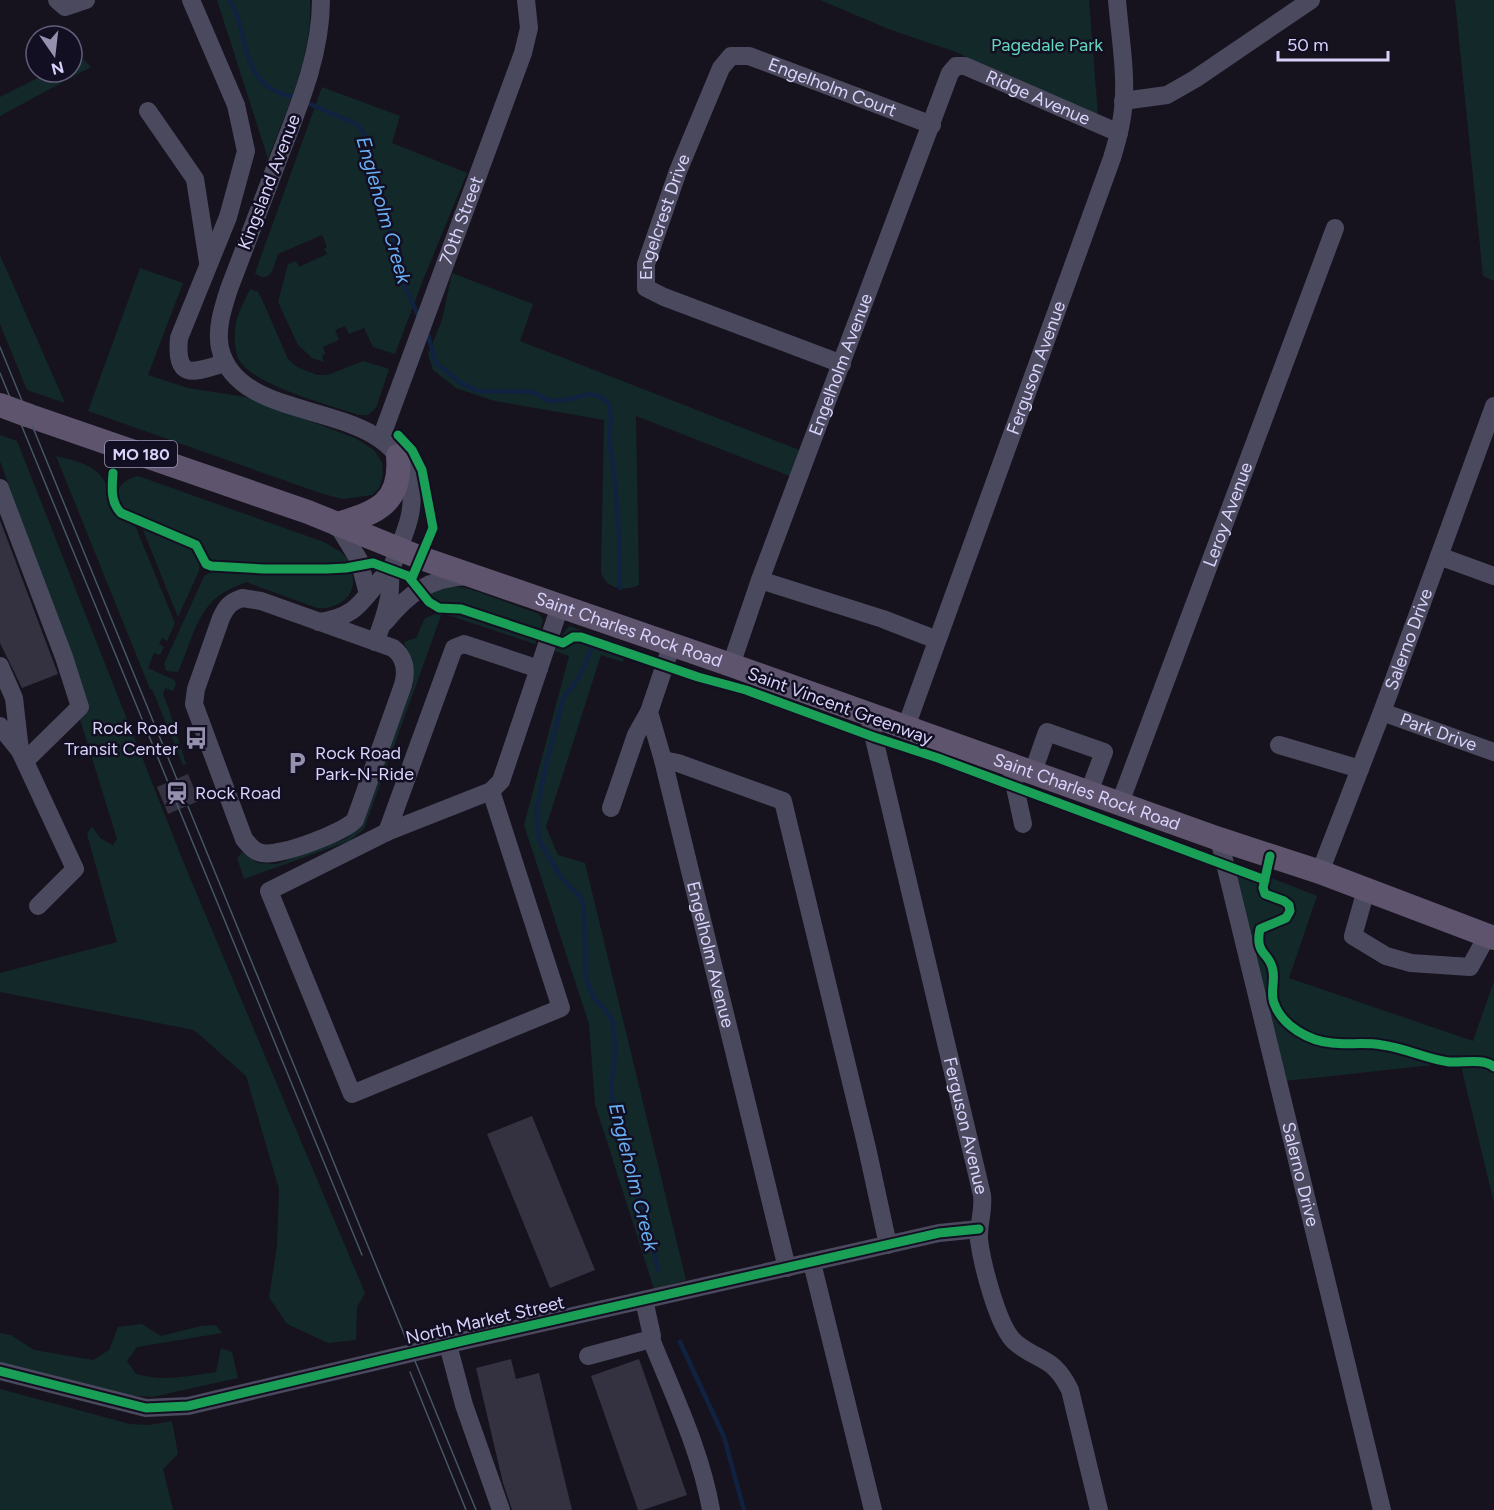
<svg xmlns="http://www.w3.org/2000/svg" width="1494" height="1510" font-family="Figtree,sans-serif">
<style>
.green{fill:#132829}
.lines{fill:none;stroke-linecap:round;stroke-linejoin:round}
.stream{stroke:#112241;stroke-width:4.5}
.building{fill:#343140}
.minor{stroke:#4b495e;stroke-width:18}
.major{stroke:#5e546e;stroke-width:24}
.tram{stroke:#455665;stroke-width:1.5}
.major-bridge{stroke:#5e546e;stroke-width:24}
.cycleway-casing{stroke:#130f22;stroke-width:13}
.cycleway{stroke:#1a9f57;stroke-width:9}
.labels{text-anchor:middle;stroke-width:5;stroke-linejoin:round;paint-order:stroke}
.shield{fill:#130f22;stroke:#9e98bb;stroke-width:1.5}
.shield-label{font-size:16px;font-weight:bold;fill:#d9d3fc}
.park-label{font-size:18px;fill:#65d6be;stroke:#130f22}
.street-label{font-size:18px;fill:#d9d3fc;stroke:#130f22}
.poi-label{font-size:18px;fill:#d9d3fc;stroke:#130f22;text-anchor:start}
.water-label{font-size:20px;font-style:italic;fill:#69aff4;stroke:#130f22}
</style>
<rect width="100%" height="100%" fill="#16131e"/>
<!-- green -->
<path class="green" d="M217,0H310C313,55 287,109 268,159Z
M820,0H1089L1098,115L953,51L891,30Z
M1455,0H1494V281L1483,276Z
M83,59L91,67L0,116V97L50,72H72V63Z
M322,87L400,116L392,143L467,173L423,280L395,354L373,347L364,328L349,334L345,326L335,330L339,340L323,347L325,354L322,356L324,362L312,358L298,345L278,302L288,264L296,261L299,267L327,254L324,249L327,247L322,235L278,254C274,266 270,286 255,273Z
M0,255L65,403L27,390L0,324Z
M140,268L183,283L148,375L188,388L246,397L355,438L374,450L382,462L383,475L379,488L372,495L343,499L323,494L88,411Z
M452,273L533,304L520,341L802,451L792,477L636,416L639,585C625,592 604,589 601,571L604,420L495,401L456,388L433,370L428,354L442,320Z
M250,289L258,292L261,297L288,359L297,367L317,375H328L363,361L389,369L376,408L368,415H359C331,406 253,385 239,360C234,350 234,333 236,323C238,312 245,300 250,289Z
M0,435L17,441L185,866L365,1293L357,1307L356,1340L328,1343L287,1324L269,1297L277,1246L279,1189L246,1076L194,1030L0,992V973L117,942L87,834L92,826L100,838L113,845L117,839L74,700L78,676L0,461Z
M56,456C70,460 90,463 100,475C118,495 99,507 134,523L175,623L167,641L162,638L159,644L164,647L160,655L154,653L148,668L174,680L176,684L173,691L165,688L163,695L168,706L186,764L183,765L152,689H150Z
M138,476L324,542L341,552L350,561L336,566H270L212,563L197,542L119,507C114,491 121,480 138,476Z
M141,525C161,533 206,542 199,571L178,617Z
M213,571L352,574C358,596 337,610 317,608L246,582C234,587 219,593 210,604C194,622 188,651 178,672L166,671L164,664L201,583L204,576Z
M454,586L470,589L539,614L543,620L540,631L461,605H441L433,600L429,592Z
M443,611L460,612L537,638L535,644L442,613L364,829L349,841L244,879L237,858L242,852L258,863L277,864L345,839L361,826L413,685L414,670L404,642L416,638L425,618Z
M569,626L626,645L628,649L579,633L571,634L564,639L560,638Z
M578,639L625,656L623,662L601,655L546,827L558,855L585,863L686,1280L654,1289L595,1104L589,1024L524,825L569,656L555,651L557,645L566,647L574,640Z
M1243,867L1317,896L1289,978L1473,1041L1494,981V1203L1460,1062L1285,1081L1236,878L1238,871Z
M142,1324L161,1336L201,1326L216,1325L222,1333L137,1347L127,1361L136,1374C163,1382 188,1376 216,1372L221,1348L232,1352L238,1378L152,1397L124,1395L0,1363V1333L11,1335L34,1350L93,1360L109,1350L118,1327Z
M0,1389L130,1424L149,1425L172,1421L178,1454L163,1469L173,1510H0Z"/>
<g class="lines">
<!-- stream -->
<path class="stream" d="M230,0C246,26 241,65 267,86C274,92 288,95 297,99
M305,102L356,124L364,133L378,199L394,241L398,272L419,317
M427,332L436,363L461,383L478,391L534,392L549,401L566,400L589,394L601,397L609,404L611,418L609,441L614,472L619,533L620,588
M591,650L579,677L563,699L546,765L537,810L539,840L560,876L582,899L584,911L586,980L594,998L604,1008L613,1022L615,1047L614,1068L611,1085L613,1103L640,1201L646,1215L658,1270
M680,1342L724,1437L744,1510"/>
</g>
<!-- building -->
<path class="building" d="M0,520L58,674L22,688L0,643Z
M188,774L199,801L168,814L157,787Z
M532,1116L595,1270L550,1288L487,1134Z
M511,1359L516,1379L539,1373L572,1510H512L503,1483L476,1368Z
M639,1359L687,1495L643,1510H638L591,1376Z"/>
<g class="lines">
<!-- minor -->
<g class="minor">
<path d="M57,0L65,7L86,0"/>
<path d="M191,0L236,105L246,151L228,217L179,338C175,382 195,372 225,363"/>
<path d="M321,0C321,54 299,106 280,155C263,200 246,245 229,289C223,308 216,328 220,348C239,430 391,394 410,483C417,514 401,539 392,567C389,577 391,588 389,598C386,613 381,628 375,642"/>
<path d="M1123,101L1167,95L1195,79L1311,0"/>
<path d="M148,111L195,179L208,262"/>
<path id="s1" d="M842,364L664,297L646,288V264L678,171L721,68L731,56H749L932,125"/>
<path id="s2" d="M381,438L523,53L529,28L526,0"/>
<path d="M0,488L64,657L80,707L25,761"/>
<path d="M337,524L359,560L368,594"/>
<path d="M1439,556L1494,576"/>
<path d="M760,580L883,619L937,640"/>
<path d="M242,598L261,601L393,648C405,657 407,671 403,685L355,820C343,833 279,857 262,853C254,852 249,845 244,839L194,704L196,689L221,618C226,607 230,602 242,598Z"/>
<path d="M319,622C363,616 362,595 391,569"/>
<path d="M385,622C409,593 429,578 468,576"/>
<path id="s3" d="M672,644L649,712L663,760L787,1268"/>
<path id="s4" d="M731,665L760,580L950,73L956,66H965L1119,133"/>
<path d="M0,666L14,698L20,751L0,726"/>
<path id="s5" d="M1382,712L1494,752"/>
<path id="s6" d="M868,713L982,1195C984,1210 978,1225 979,1240C982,1263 998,1329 1016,1343C1041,1363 1053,1356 1070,1390L1099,1510"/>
<path id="s7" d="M906,727L1112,158C1116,145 1120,131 1122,117C1128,80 1120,38 1117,0"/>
<path d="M1279,745L1360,769"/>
<path d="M20,751L75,869L38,906"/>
<path d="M663,760L678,763L783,801L867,1148L888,1245"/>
<path d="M1010,764L1023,824"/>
<path d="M1033,772L1047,732L1104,752L1089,792"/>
<path d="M491,791L561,1008L352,1094L269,891L387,832L491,791L501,781L560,606"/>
<path id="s8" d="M1120,803L1335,228"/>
<path d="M611,808L636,735L649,712"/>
<path d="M387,832L454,648L464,644L539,669"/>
<path id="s9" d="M1219,839L1382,1510"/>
<path id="s10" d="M1320,872L1382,712L1494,406"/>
<path d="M1366,890L1353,936L1386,956L1411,963L1470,967L1487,936"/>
<path d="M812,1263L873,1510"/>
<path d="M651,1339C673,1394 701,1451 711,1510"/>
<path d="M448,1345L464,1405L501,1510"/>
<path d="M588,1356L651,1339L652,1336L644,1300"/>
<path d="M0,1371L146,1408L188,1406L471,1339L939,1233L979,1229"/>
</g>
<!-- major -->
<g class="major">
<path id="s11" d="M27,415L308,512L421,558L731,665L1219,839L1320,872L1494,938"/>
<path d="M337,524C378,513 402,502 398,456"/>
</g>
<!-- tram -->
<path class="tram" d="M0,347L476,1510
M0,373L362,1255
M410,1372L466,1510"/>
<!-- major-bridge -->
<path class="major-bridge" d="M0,405L27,415"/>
<!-- cycleway casing -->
<g class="cycleway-casing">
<path id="cycleway" d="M398,435L412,450L422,470L433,528L412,578
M113,473C112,487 110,502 121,513L196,545L206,564L211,566L264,569H327L346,568L373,563L408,576L429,602L439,608L461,609L563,643L573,637H581L698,677L746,690L874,737L938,758L1265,880
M1270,856L1263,888L1265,894L1284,901L1289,905L1290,911L1286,918L1260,929C1254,955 1271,953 1273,971C1275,982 1270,993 1274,1003C1282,1026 1309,1041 1332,1043C1349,1045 1365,1042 1382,1045C1405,1048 1427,1059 1449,1062C1463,1063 1484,1058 1494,1067
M0,1371L146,1408L188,1406L471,1339L939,1233L979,1229"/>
</g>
<!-- cycleway -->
<use href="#cycleway" class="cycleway"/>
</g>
<!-- icons -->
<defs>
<g id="bus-bare" transform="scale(1.8)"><path d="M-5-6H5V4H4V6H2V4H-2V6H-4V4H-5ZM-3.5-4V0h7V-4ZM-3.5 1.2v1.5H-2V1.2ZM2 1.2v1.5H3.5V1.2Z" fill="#9590ae" stroke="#130f22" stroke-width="2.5" paint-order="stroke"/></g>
<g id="parking-bare" transform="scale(1.8)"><path d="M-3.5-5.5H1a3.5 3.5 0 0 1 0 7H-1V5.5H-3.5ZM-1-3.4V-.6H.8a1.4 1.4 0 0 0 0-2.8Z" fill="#9590ae" stroke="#130f22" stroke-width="2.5" paint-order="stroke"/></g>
<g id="station-bare" transform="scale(1.8)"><path d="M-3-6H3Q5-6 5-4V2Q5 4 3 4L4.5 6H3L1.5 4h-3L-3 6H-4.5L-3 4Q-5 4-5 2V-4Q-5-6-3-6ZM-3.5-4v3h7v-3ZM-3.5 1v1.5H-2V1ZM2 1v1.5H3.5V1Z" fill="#9590ae" stroke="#130f22" stroke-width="2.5" paint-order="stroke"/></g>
</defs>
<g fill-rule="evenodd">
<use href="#bus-bare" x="196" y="738"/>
<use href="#parking-bare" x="297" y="763"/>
<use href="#station-bare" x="177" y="793"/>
</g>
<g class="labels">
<!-- shield labels -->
<rect class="shield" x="105" y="441" width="72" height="26" rx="4.5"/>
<g class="shield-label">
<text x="141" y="460">MO 180</text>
</g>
<!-- park labels -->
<g class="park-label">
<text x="1047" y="51">Pagedale Park</text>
</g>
<!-- street labels -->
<g class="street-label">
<text dy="6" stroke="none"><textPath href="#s1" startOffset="567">Engelholm Court</textPath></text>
<text dy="6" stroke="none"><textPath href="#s4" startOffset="729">Ridge Avenue</textPath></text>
<text transform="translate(269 182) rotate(-69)" y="6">Kingsland Avenue</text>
<text dy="6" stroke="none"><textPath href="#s1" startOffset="284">Engelcrest Drive</textPath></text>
<text dy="6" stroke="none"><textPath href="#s2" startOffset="232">70th Street</textPath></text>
<text dy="6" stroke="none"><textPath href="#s4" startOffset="320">Engelholm Avenue</textPath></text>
<text dy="6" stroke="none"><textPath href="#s7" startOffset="382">Ferguson Avenue</textPath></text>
<text dy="6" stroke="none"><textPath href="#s8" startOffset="308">Leroy Avenue</textPath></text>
<text dy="6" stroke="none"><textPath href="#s11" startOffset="639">Saint Charles Rock Road</textPath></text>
<text dy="6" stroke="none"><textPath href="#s10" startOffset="249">Salerno Drive</textPath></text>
<text transform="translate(840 706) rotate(20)" y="6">Saint Vincent Greenway</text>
<text dy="6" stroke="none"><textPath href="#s5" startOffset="60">Park Drive</textPath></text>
<text dy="6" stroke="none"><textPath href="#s11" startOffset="1125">Saint Charles Rock Road</textPath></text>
<text dy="6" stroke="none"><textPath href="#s3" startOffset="322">Engelholm Avenue</textPath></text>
<text dy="6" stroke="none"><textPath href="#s6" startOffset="424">Ferguson Avenue</textPath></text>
<text dy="6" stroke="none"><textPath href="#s9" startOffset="345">Salerno Drive</textPath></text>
<text transform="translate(485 1320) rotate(-13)" y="6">North Market Street</text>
</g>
<!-- poi labels -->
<g class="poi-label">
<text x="178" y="734" text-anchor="end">Rock Road<tspan x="178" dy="21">Transit Center</tspan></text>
<text x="315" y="759">Rock Road<tspan x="315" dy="21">Park-N-Ride</tspan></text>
<text x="195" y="799">Rock Road</text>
</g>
<!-- water labels -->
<g class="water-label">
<text transform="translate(384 210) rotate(74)" y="7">Engleholm Creek</text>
<text transform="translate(634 1177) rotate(76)" y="7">Engleholm Creek</text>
</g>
</g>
<!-- north arrow -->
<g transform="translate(54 54) rotate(166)"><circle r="28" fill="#130f22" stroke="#625d79" stroke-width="1.5"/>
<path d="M0-4.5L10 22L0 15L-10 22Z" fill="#9590ae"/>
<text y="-9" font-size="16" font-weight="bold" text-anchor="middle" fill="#d9d3fc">N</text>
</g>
<!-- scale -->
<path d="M1278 51v9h110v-9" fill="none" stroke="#d9d3fc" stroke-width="3"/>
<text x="1287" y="51" font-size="18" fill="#d9d3fc" stroke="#130f22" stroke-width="4.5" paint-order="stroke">50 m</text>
</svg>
